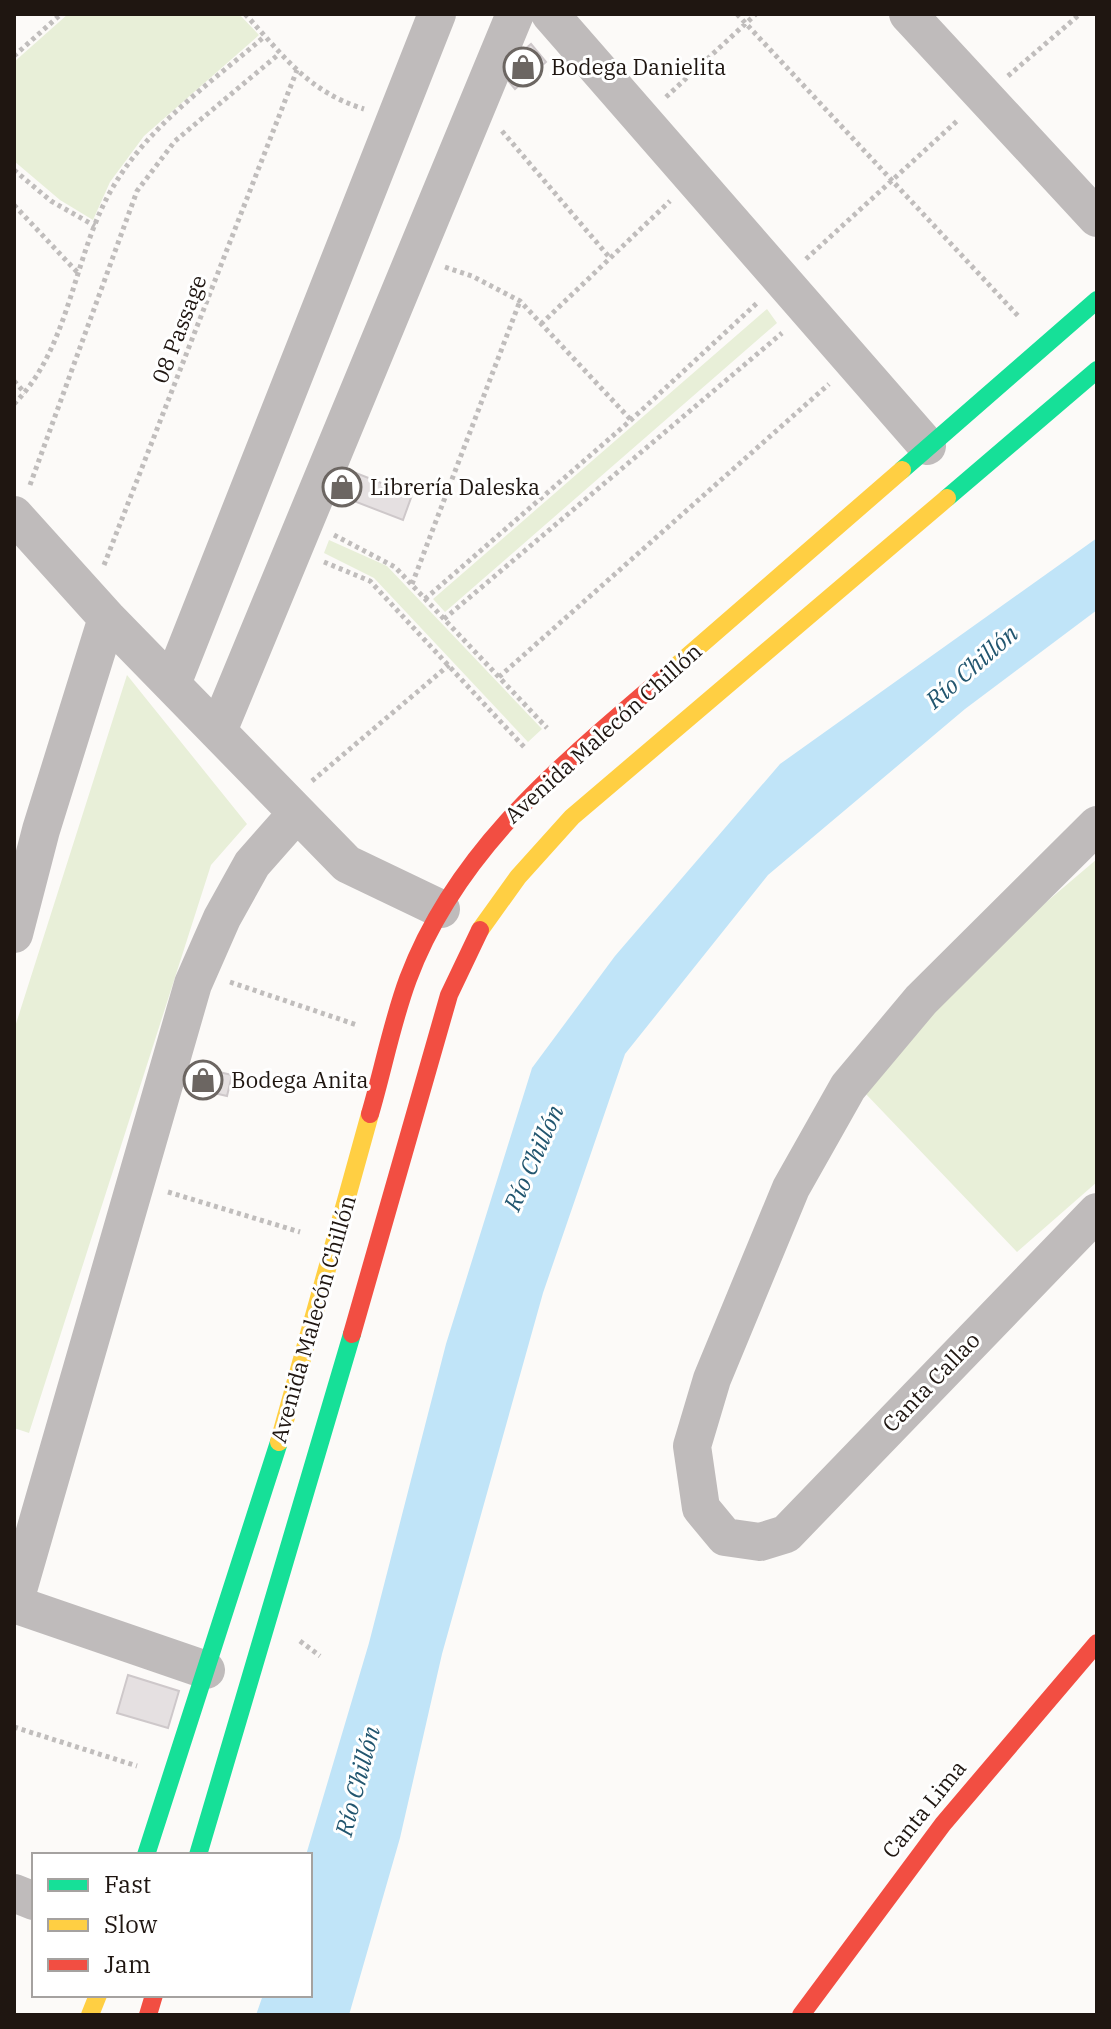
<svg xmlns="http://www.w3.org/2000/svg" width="1111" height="2029" font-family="'IBM Plex Serif',serif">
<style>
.green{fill:#e8efd8}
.water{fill:#c0e4f8}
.building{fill:#e5e0e1;stroke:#cec8ca;stroke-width:2}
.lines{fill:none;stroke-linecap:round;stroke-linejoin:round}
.path{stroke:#c0bdbc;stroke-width:5;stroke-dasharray:4 4;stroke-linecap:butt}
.street{stroke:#bfbbbb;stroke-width:38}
.fast{stroke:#16e098;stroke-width:18}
.slow{stroke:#ffcf43;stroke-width:18}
.jam{stroke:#f24e42;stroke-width:18}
.labels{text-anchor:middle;stroke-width:6;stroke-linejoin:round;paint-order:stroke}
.poi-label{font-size:22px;fill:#1f1611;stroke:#fff;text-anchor:start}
.street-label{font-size:22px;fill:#1f1611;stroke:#fff}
.water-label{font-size:24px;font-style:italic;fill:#22566f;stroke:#fff}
</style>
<rect width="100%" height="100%" fill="#fcfaf8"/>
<!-- green -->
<path class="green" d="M68,14H239L259,35L144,136L110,182L93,220L60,200L14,161V62Z
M767,309L777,323L445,612L433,599Z
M329,540L387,566L542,729L528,742L374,578L324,553Z
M127,675L247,824L211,865L29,1433L14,1428V1030Z
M1097,859V1182L1017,1252L864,1092L918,1027L997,944Z"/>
<!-- water -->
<path class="water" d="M1097,538V610L965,709L768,875L625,1054L543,1293L442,1654L400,1838L349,2015H256L263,1995H310V1855H306L369,1643L446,1344L532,1068L615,956L780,764Z"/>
<!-- building -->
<path class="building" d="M531,44L546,62L515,89L500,71Z
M338,466L412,495L403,520L328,491Z
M180,1063L232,1075L227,1096L175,1084Z
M128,1675L179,1691L168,1728L117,1713Z"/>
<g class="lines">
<!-- path -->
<path class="path" d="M245,14C284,56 307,91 364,109
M737,14L1020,318
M14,56L61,14
M1008,76L1080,14
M666,97L756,14
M502,131L610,258
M14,170L51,201L95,226
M14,205L78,273
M806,259L958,120
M445,267L472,276L520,301L631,420
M541,324L670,201
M14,381L25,393
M14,404C71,347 73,254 113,187C149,125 212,82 265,36
M30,485L137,191L175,141L279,54
M334,535L395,567L547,728
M324,562L370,581L525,748
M104,565L297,70
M412,584L520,301
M425,599L631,420L757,303
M444,619L782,333
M499,677L829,384
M312,781L449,665
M230,982L357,1025
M168,1192L300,1232
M300,1641L320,1656
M14,1727L137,1766"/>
<!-- street -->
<path class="street" d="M550,14L927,446
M908,14L1097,218
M14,515L107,618L347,864L441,909
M172,684L437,14
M218,731L515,14
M1097,825L921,1000L848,1087L791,1188L712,1379L692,1446L701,1508L725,1537L760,1542L786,1534L1097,1212
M14,934L41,830L107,618
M206,1670L14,1604L193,984L222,918L252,864L297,813
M14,1893L34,1901"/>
<!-- fast -->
<path class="fast" d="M902,470L1097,300
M947,498L1097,370
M146,1855L279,1442
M198,1855L352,1334"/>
<!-- slow -->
<path class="slow" d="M666,675L902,470
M480,930L518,877L572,817L947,498
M279,1442L370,1114
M90,2015L98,1995"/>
<!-- jam -->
<path class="jam" d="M370,1114C383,1070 392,1022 408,979C457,848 564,763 666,675
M352,1334L449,995L480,930
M148,2015L154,1995
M801,2015L943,1824L1097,1643"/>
</g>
<!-- icons -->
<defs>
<g id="shop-ring" transform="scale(2)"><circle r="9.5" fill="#fff" stroke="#6c6662" stroke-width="1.5"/><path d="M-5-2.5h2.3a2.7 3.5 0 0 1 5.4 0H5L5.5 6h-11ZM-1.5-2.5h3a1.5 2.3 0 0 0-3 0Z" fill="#6c6662"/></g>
</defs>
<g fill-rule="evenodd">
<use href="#shop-ring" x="523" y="67"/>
<use href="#shop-ring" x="342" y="487"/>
<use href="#shop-ring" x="203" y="1080"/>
</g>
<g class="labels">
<!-- poi labels -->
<g class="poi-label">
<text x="551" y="75">Bodega Danielita</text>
<text x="370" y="495">Librería Daleska</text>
<text x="231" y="1088">Bodega Anita</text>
</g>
<!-- street labels -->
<g class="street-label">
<text transform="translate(179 329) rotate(-69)" y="8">08 Passage</text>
<text transform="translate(603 733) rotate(-42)" y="8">Avenida Malecón Chillón</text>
<text transform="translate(313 1319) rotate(-74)" y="8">Avenida Malecón Chillón</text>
<text transform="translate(931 1382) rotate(-46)" y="8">Canta Callao</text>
<text transform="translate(924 1809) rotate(-51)" y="8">Canta Lima</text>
</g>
<!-- water labels -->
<g class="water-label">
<text transform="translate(972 667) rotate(-41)" y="8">Río Chillón</text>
<text transform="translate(534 1158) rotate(-66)" y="8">Río Chillón</text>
<text transform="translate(358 1781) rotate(-75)" y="8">Río Chillón</text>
</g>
</g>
<!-- border -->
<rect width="1111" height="2029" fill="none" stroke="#1f1611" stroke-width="32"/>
<!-- legend -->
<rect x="32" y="1853" width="280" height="144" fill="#ffffff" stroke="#a5a2a0" stroke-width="2"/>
<rect x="48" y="1879" width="40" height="12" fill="#16e098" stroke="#a5a2a0" stroke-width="2"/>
<text x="104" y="1893" font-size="24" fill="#1f1611">Fast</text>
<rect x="48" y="1919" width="40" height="12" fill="#ffcf43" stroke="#a5a2a0" stroke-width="2"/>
<text x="104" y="1933" font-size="24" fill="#1f1611">Slow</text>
<rect x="48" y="1959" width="40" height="12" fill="#f24e42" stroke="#a5a2a0" stroke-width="2"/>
<text x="104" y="1973" font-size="24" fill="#1f1611">Jam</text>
</svg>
